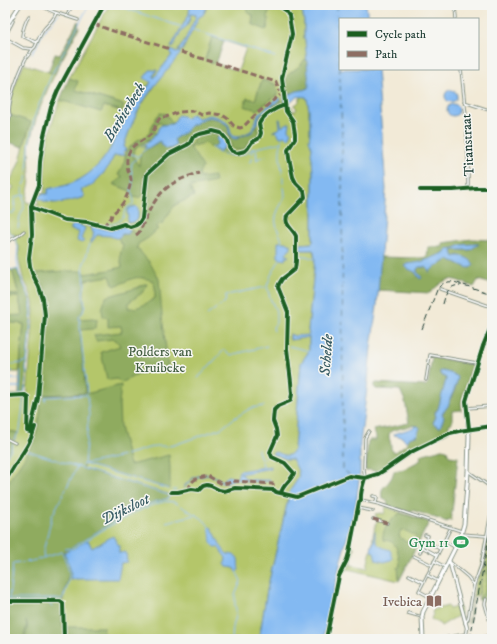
<svg xmlns="http://www.w3.org/2000/svg" width="497" height="644" font-family="'IM FELL DW Pica',serif">
<style>
.green{fill:#b4c66a;stroke:#6a824f;fill-rule:evenodd}
.forest{fill:#8fab5e;stroke:#577449;fill-rule:evenodd}
.water{fill:#83b9f2;stroke:#517b93}
.lines{fill:none;stroke-linecap:round;stroke-linejoin:round}
.stream{stroke:#83b9f2;stroke-width:1}
.ferry{stroke:#385c64;stroke-width:1;stroke-dasharray:5 4;stroke-linecap:butt}
.pedestrian-casing{stroke:#889486;stroke-width:3.5}
.minor-casing{stroke:#889486;stroke-width:3.5}
.tertiary-casing{stroke:#889486;stroke-width:4.5}
.secondary-casing{stroke:#889486;stroke-width:5}
.pedestrian{stroke:#fff;stroke-width:1.5}
.minor{stroke:#fff;stroke-width:1.5}
.tertiary{stroke:#fff;stroke-width:2.5}
.secondary{stroke:#fff;stroke-width:3}
.rail{stroke:#1f3d34;stroke-width:1;stroke-dasharray:6 3;stroke-linecap:butt}
.quiet{stroke:#8d6e63;stroke-width:3;stroke-dasharray:6 3;stroke-linecap:butt}
.cycleway-casing{stroke:#f6f6f2;stroke-width:6}
.cycleway{stroke:#1b5e20;stroke-width:4}
.labels{text-anchor:middle;stroke-width:3;stroke-linejoin:round;paint-order:stroke}
.street-label{font-size:14px;fill:#1f3d34;stroke:#f6f6f2}
.park-label{font-size:14px;fill:#445f42;stroke:#f6f6f2}
.leisure-label{font-size:14px;fill:#27864d;stroke:#f6f6f2;text-anchor:end}
.education-label{font-size:14px;fill:#785e54;stroke:#f6f6f2;text-anchor:end}
.water-label{font-size:15px;font-style:italic;fill:#385c64;stroke:#f6f6f2}
</style>
<rect width="100%" height="100%" fill="#f6f6f2"/>
<filter id="ink" filterUnits="userSpaceOnUse"><feTurbulence type="fractalNoise" baseFrequency=".025" numOctaves="2"/><feDisplacementMap in="SourceGraphic" scale="8" xChannelSelector="R" yChannelSelector="G"/><feConvolveMatrix kernelMatrix="1 2 1 2 8 2 1 2 1" color-interpolation-filters="sRGB"/></filter>
<filter id="wash" filterUnits="userSpaceOnUse"><feTurbulence type="fractalNoise" baseFrequency=".012" numOctaves="4" result="noise"/><feDisplacementMap in="SourceGraphic" scale="16" xChannelSelector="R" yChannelSelector="G"/><feGaussianBlur stdDeviation="0.9" result="paint"/><feColorMatrix in="noise" values="0 0 0 0 0 0 0 0 0 0 0 0 0 0 0 0 0 1.4 0 .05"/><feComposite in="paint" operator="in"/></filter>
<g filter="url(#wash)">
<rect width="100%" height="100%" fill="#f2ead7"/>
<!-- green -->
<path class="green" d="M109,5H137L142,7L144,5H190L189,14L171,47L172,48L173,47L182,30L189,21L191,14L196,15V17L190,29L188,34L184,42L178,50L182,51L199,17L205,12L208,5H247V11L249,13L253,15L252,24L263,28L267,29L268,20L267,16L269,13L268,6L267,5H301L304,21V38L305,40L308,62L307,60L296,69L291,72L285,84L286,91L284,96L286,106L292,107L293,112L297,109L294,105C298,104 300,100 301,96L306,97L307,98L309,110V115L310,120V140L312,148L313,173V242L312,243L300,244V250H313L315,259L308,330L309,336H294L290,334V340L309,337V351L301,363L294,449C291,457 285,457 279,453L273,455H277L286,459H292C303,477 300,475 290,491L267,590L260,634L264,639H246L245,638L244,639H5V440H14L18,433L15,432L5,431V395H27L34,312L33,301L29,290L23,278L19,261V246H18L14,238L15,234H12C8,232 7,226 7,222L5,221V202L14,187L5,182V180H8L9,179L11,180L16,170L20,160L31,122L10,115C6,105 19,74 24,64L55,74L48,88L37,115L29,145L30,181L26,202L39,205L37,199L38,198C53,207 66,201 82,198L84,195L80,188C91,189 100,177 106,170L107,169L114,156L123,152L126,150L124,146C130,127 138,108 150,93C159,79 170,66 180,53L172,55L154,78L153,77L157,70L144,78L151,82L130,109L129,110L116,138L114,139C108,159 89,177 70,184C63,187 55,187 48,189V192L46,195L44,193L38,196V194L44,192L45,190C43,157 48,131 60,100L101,112L104,106L122,111L124,105L75,90L77,81L69,78ZM212,37L246,48L238,71L205,60ZM262,80L275,84L278,94L257,110L247,98L255,100ZM124,165L126,189L113,184L120,179L123,176L119,175Z
M5,269L12,270L19,295L5,294Z
M5,297H19L22,316H5Z
M5,322L24,324L19,372H5Z
M386,507L429,522L399,581L348,569L341,574L345,566H349L345,565V564L348,557L351,546L354,547L352,561H350L349,563L352,564L350,566H353V565L367,568L369,558L372,548L373,535L376,523L378,520L375,514L381,513L384,514Z
M492,511V516L478,594H477V596H473L470,611H471V613H470L469,621H470L468,624L475,585L481,566Z
M492,527V541L487,571L486,588L483,594L478,600Z
M448,606L449,609L459,606L461,614L441,626L440,624L436,622L431,619L433,614L432,613L433,610Z"/>
<!-- forest -->
<path class="forest" d="M247,5H263L266,6L270,10C268,14 266,16 269,19L267,29L266,30L252,24L253,15C247,13 246,11 247,5Z
M78,21L79,28L60,63L55,74L48,72L55,54L60,55Z
M212,37L224,41L216,64L205,60Z
M305,59L307,60L308,62L309,83L308,88L304,90L297,91L284,97L286,91V80L288,75L291,72L300,66Z
M69,78L78,81L75,90L124,105L122,111L104,106L101,112L60,100Z
M262,80L275,84L278,94L257,110L244,106L247,98L255,100Z
M281,99V104C275,105 258,117 257,124C256,128 261,132 258,136C256,139 253,139 250,141C248,143 248,144 247,146C243,151 237,151 232,149L228,136L222,131L213,129L195,133L191,136L189,142L186,144L169,151L145,173L144,177L143,195L138,198L133,197L130,191L113,184L120,179L122,176L118,175L124,164L125,157L128,149L136,141L146,136L149,133L156,118L160,113L166,114L173,123C168,126 161,126 159,121L154,131L156,134L154,135L150,142V139C147,141 144,142 141,144C130,150 133,158 139,166L140,156L142,152L160,141L176,145L174,139L185,132L191,125L196,124L198,121L209,117L218,119L226,124L229,128L230,136L236,139L252,132L255,128L259,115Z
M10,115L31,122L23,147L5,141V134Z
M210,133C238,132 217,157 242,153L243,154L233,156L219,153L217,152L216,150H214L212,147H210L205,143L190,147L203,167L199,173L200,178L214,176L215,182L190,187L194,196L175,205L161,225L160,223L156,228L158,229L148,238L138,244L137,248L150,263L159,279L162,315L168,366L167,368L164,369L138,374L121,383L117,379L109,380L107,379L101,352L120,346L117,341L114,339L96,341L94,335L122,332L121,326L108,327V318L103,316L102,309L106,297L137,288L144,284H147L142,293L129,302L128,308C138,309 146,304 155,298V287L153,281C133,273 131,281 114,286L110,276L85,280C85,284 84,288 84,293C83,304 87,308 79,317V319L93,318L97,319L96,327L92,329L80,330L86,393L41,395L48,312L47,298L42,284L36,273L67,271H84V274L110,270L122,267L120,256L123,244L120,243L119,239L118,238C121,233 128,235 131,229L135,234C144,229 145,202 146,191C147,186 146,180 148,175L171,154L188,146L192,144L194,138L196,136Z
M472,239L492,240V284L478,280L474,287C451,278 449,274 430,293L378,290L380,257L420,258L427,257L428,247H443V243ZM459,247L473,248L470,250H453L452,252L454,257L459,255L460,265L454,261L447,260L445,262L438,264L429,270L426,267H419L417,269V272L420,279L415,272L410,269L407,264C420,264 431,258 442,254L445,253L447,249L455,248Z
M12,270H18C20,281 28,289 30,300C32,304 32,309 32,313L27,364L26,368L27,373L24,395H19L21,349L24,324L5,322V316L22,315L19,297H5V294L19,295Z
M432,357L472,364L461,403L462,410L452,411V423L449,424V431L409,451L377,473L375,470L372,471L371,470H365L367,456L368,441L369,440H376V436L373,430L390,427L409,423L405,401L400,390L376,389L374,387V385L376,383L425,386L428,383ZM443,371L455,375L456,384L455,390L442,415L444,417L440,427L433,423L436,416L435,414V411L438,409L446,380V378L440,374L439,372ZM413,425L418,426L416,436L409,438L407,444C402,446 399,451 394,452L391,449C391,447 391,444 390,441C389,437 388,435 391,431Z
M121,385L119,404L120,427L130,465L169,455L170,467V489L84,464L83,469L168,494L170,496L167,499L154,502L126,514L71,548L64,550L63,551C63,559 69,566 69,573L62,604V627H104L103,639H25C26,631 29,629 26,621L27,625L23,639H5L7,622L9,618L6,614L5,615V491L10,479L30,449L36,434L40,414L41,396L86,394Z
M5,431L15,432L18,433C13,441 10,450 5,458Z
M442,449L447,450L449,456L458,457L451,521L448,520L447,522L412,510L411,513L387,505L388,502L382,498C380,486 385,488 390,480C392,478 393,474 394,471L404,469L421,460L420,455Z
M400,513L429,522L399,581L398,567L400,566C399,558 398,544 390,541C388,540 385,541 383,540C381,529 392,519 400,513ZM403,530L406,531L416,536L411,542H406L399,536L400,531Z
M492,541V570L490,578L491,581L483,601L479,600L486,588L487,571Z"/>
<!-- water -->
<path class="water" d="M190,5H208L203,15L199,17L182,51H178C186,40 190,28 196,17V15L191,14L190,16L191,19H190L187,26L182,30L173,47L171,48L173,43L189,14Z
M301,5H366L368,19H340V69H377L386,189L377,306L371,347L368,380L360,444V472L356,505L341,560L323,639H264L260,634L267,590L290,491C300,475 302,477 292,459H286L277,455H273L272,453L276,452C284,455 290,459 294,449L301,363L309,351V337L290,340V334L294,336L309,335L308,330L315,259L314,251L313,250H300V244L312,243L313,242V173L312,158L311,154L312,148L309,140L310,133V120L309,115V110L307,98L306,97C303,97 300,96 297,97C293,99 292,103 287,104L285,102L284,97L297,91L307,89L309,86L305,40L304,38V21Z
M170,50L181,53C170,66 160,79 150,92C138,108 130,127 124,146L126,151L125,150L123,152L125,155L114,156L107,169L106,170C100,177 90,190 81,189L82,192L84,195V197C69,202 52,207 38,198V196L42,194H47L48,192V189C55,187 63,187 70,184C88,178 109,158 114,139L116,138L129,110L131,108L141,91H144L145,87H148L151,82L144,78L150,70H157L153,76L154,78L172,55Z
M445 96a6 6 0 1 1 12 0a6 6 0 1 1-12 0Z
M278,98H280L281,99L260,115L255,128L252,132L236,139L232,138L229,133L228,126L226,124L218,119L209,117L198,121L196,124L191,125L185,132L174,139L176,145C173,149 169,149 164,148L160,141L147,148H144L146,146L145,145L141,146L150,141L154,135L156,134L159,127L162,125L172,124L174,122L178,115L183,116L186,119L190,115L193,114L197,118H199L209,115L215,116L224,120L229,125L231,133L233,136L238,137L251,131L253,128L258,114Z
M447 110a6 6 0 1 1 12 0a6 6 0 1 1-12 0Z
M279,119H280L282,127L286,124L289,123H290L289,129L291,134L289,139L285,136L280,137L276,131L273,132V131L279,129L280,127Z
M219,136L225,140L227,142L224,148L219,151L213,147L218,144L217,139Z
M135,206L138,208V218L134,222L127,223L128,217L127,211L129,208Z
M88,224C96,226 106,231 114,229C122,227 123,224 130,229L129,233L128,234H122L118,238H115L110,236L97,235L91,243V240L93,237V234L94,232L92,231V227L87,226Z
M73,225C76,224 82,225 85,228L81,239L84,241L82,243L77,241L79,232L71,230V227Z
M278,242H286L291,245V248L289,249L286,254L287,255L289,256L288,257H286L285,260L281,259L278,257Z
M472,244H479L470,250H453L452,252L454,257C460,254 471,258 474,265L470,268C461,267 456,260 447,260C441,265 434,265 430,272H429V270L426,267H419L417,269V272L420,275L422,278L420,279L415,272L406,268L404,266C409,262 417,264 423,261C430,259 436,256 442,254L445,252L447,249L455,248L461,245Z
M440,371C445,371 454,374 458,377C457,385 453,392 450,399C448,405 451,400 448,406C446,409 444,411 442,414L444,417L440,427L433,423L436,417L435,413L438,409L446,380V378L440,374Z
M415,426H418L420,428L417,435L409,438L406,441H405L402,437L394,435V434L412,428Z
M270,466L271,468L240,474L243,475L245,479L259,480H270L271,481C258,483 246,481 234,479L228,482L222,483L215,477L207,475L194,478L188,484L185,486V489L184,486L194,477L205,474L212,475L223,481L227,476C231,476 232,478 237,478L239,471Z
M211,527C217,535 219,546 227,554C242,555 237,560 239,570L236,572L234,568L227,567L225,564L226,558L218,547H215C208,542 212,535 209,528Z
M375,531C375,545 378,546 390,550L393,558L392,560L384,562L376,560L374,552L371,551L372,545L374,542V534Z
M113,536L119,546V553L126,552L127,562L121,563L118,579H70C73,569 67,561 64,552L73,549L88,540L92,548Z"/>
<g class="lines">
<!-- stream -->
<path class="stream" d="M115,5L182,27
M53,21L57,15L59,14
M191,29L275,57
M43,33L45,29L52,22
M32,53L36,47L42,34
M282,137C283,144 280,144 280,150C279,158 282,168 283,177C282,183 285,189 285,196C284,201 280,205 278,210C272,224 279,230 282,241
M212,147L214,150H216L217,152C230,156 240,159 252,149
M256,149L257,160
M129,153L137,156
M257,159L266,156
M249,162L251,161L252,149L282,142
M23,185L26,182V180L30,138L35,115L40,102L51,76L89,5
M5,210L10,213H14L15,209L14,201L15,198L21,195H26
M5,222L7,223C6,227 8,231 10,234L13,235L18,246L17,260L19,273L31,300L32,313L27,364L26,368L27,373L24,395
M107,224C116,225 119,222 124,216V213L128,207L133,204V197L131,192L133,182L131,168L132,163L142,152L153,144
M18,228L20,216L24,208L23,188
M5,256L8,242
M299,256H306L315,259
M5,269L18,270
M207,315L225,302L226,295L265,287
M274,331L273,327L276,323V311L270,298L267,286L271,275L280,259
M289,346L309,351
M5,364H13
M14,364L21,363L27,361
M21,371L20,394H24
M5,372L13,371
M198,378L224,350L231,355L267,346
M5,379H20
M5,387H20
M87,393L79,317L83,312L85,305L83,293L85,284L83,265L86,258L88,249L90,244
M5,397H24
M39,400H42
M45,401L46,397L86,395
M14,440L20,430L24,397
M169,446L174,445L222,428L233,419L251,408L264,406
M258,449V451L264,468
M26,450L75,466L169,495L170,496L167,499L154,502L126,514L71,548L65,549
M5,458L10,451L13,444
M262,459L265,457
M84,464L169,489
M85,464L119,457L155,446H167
M82,465L84,464L89,414L87,395
M173,490H176
M181,506C191,514 205,516 210,529C212,535 210,540 213,545
M166,522L194,515
M69,550L73,549C89,539 163,489 178,504
M44,558L43,552L52,516L77,467L79,466
M5,599H62C66,594 70,578 69,571C68,566 64,557 62,552
M9,599L13,564L32,561L62,552
M5,602H48L52,607
M6,614L8,602
M232,639L233,627L236,616V608L235,606V595L241,581L236,571"/>
<!-- ferry -->
<path class="ferry" d="M337,5L342,133L343,470L350,475
M297,497L349,476"/>
</g>
</g>
<g filter="url(#ink)">
<g class="lines">
<!-- pedestrian casing -->
<g class="pedestrian-casing">
<path id="pedestrian" d="M373,519L387,523"/>
</g>
<!-- minor casing -->
<g class="minor-casing">
<path id="minor" d="M39,5L54,12L78,20
M455,5L456,19
M29,16C25,22 23,29 22,36L35,42L37,41
M67,16L72,5
M11,25L13,21
M5,36L11,25L9,24
M5,38L23,48L33,49L35,47C38,41 40,34 44,29C49,23 54,20 56,13
M461,69L466,116L468,159V189
M464,102L492,111
M5,136L10,115C6,105 20,71 25,60C27,56 30,54 32,50
M420,190H453L476,188H492
M5,243L18,236L24,231
M440,289L492,307
M426,380L430,355L477,363
M5,396H27
M467,408L492,406
M5,438L15,443
M469,472L492,488
M365,478L378,474L409,453L450,433L459,431L492,426
M369,478C377,476 384,473 390,467
M281,493H283
M373,496L377,497L376,503
M361,500L379,504L461,531
M361,500V496L362,488L365,478L364,470L365,438L369,431
M358,508L373,511
M358,510L359,502L361,500
M461,534L487,536
M425,535L428,536L426,541
M444,541L455,547
M420,553L422,547
M437,555L422,547L426,541L440,549
M414,556L432,565
M435,560L451,527
M434,561L445,567
M450,562L468,577L474,585
M409,575L423,582
M427,575L438,581
M430,597L419,591L435,560
M486,599L485,604L492,629
M60,601L63,603
M408,613L422,617
M465,623L468,619L474,585L481,566L492,508
M439,639L466,634"/>
</g>
<!-- tertiary casing -->
<g class="tertiary-casing">
<path id="tertiary" d="M449,560L467,628L465,639
M479,639L492,635"/>
</g>
<!-- secondary casing -->
<g class="secondary-casing">
<path id="secondary" d="M5,28L20,5
M423,639L422,617L423,612L460,538L464,524L468,472L469,436L466,401L483,346L492,324"/>
</g>
<!-- pedestrian -->
<use href="#pedestrian" class="pedestrian"/>
<!-- minor -->
<use href="#minor" class="minor"/>
<!-- tertiary -->
<use href="#tertiary" class="tertiary"/>
<!-- secondary -->
<use href="#secondary" class="secondary"/>
<!-- rail -->
<path class="rail" d="M443,304C446,293 448,285 462,285
M422,329L437,290C441,283 447,281 454,282L492,294
M470,639L492,520"/>
<!-- quiet -->
<path class="quiet" d="M94,24L110,30L170,49
M181,52L276,82L280,92
M103,226L111,218L112,214C121,207 126,200 129,189C130,186 131,182 131,180C131,176 129,174 128,171C127,167 126,159 128,155C131,143 143,142 150,135C155,131 155,123 161,117H166L179,112L194,111L202,115L209,113L222,115L227,118L234,126L240,128L243,127L254,116L280,95
M136,235C142,231 142,225 145,219C158,192 169,181 199,173
M5,252L6,242
M188,490C192,478 197,478 208,476L222,484L228,483L235,481L273,484L274,490
M373,519L387,523
M446,637L447,639"/>
<!-- cycleway casing -->
<g class="cycleway-casing">
<path id="cycleway" d="M279,5L280,7L286,11L289,16L292,34L282,78L286,111L293,121L295,134V139L288,150L289,158L293,177L296,183L304,191L305,197L287,216C284,225 293,229 296,236V261L295,269L282,279L279,284L278,287L288,312L287,349L291,382L292,394L291,399L290,401L278,406L274,410L273,421L276,429L277,436L270,452L272,457L285,463L294,473C291,481 283,484 281,493
M420,190H453L476,188H492
M31,207L65,220L87,222L111,228L124,224L130,227L136,225L139,223L142,218L147,174L169,154L187,145L190,143L193,137L200,134L213,131L221,133L227,140L229,147L232,151L237,153L245,151L248,148L252,142L258,139L260,136L261,133L259,124C263,115 275,108 285,105
M5,396L25,395L28,397L27,431L30,432L38,398L45,315L43,299L39,287L32,273L30,266L29,258L32,235L31,206L39,185L40,162L43,140L51,107L58,90L104,5
M469,429L466,401L483,346L492,324
M5,483C13,463 30,448 35,427
M171,492H178L192,489L199,490L203,486L207,485L211,486L219,490L224,491L235,488L274,490L276,492L297,497L349,476L365,478L371,476L378,474L386,469L409,453L450,433L459,431L492,426
M5,601H60L63,603L64,639
M326,639L339,576L347,560L349,553L359,502L361,500C360,493 363,485 365,478"/>
</g>
<!-- cycleway -->
<use href="#cycleway" class="cycleway"/>
</g>
</g>
<!-- icons -->
<defs>
<g id="stadium-bare" transform="scale(1.2)"><path d="M0-5a6.5 5 0 1 0 0 10a6.5 5 0 1 0 0-10ZM-3.5-1.8h7v3.6h-7Z" fill="#2e9e5b" stroke="#f6f6f2" stroke-width="2.5" paint-order="stroke"/></g>
<g id="library-bare" transform="scale(1.2)"><path d="M-6-4Q-3-5.5-.7-3.5V5Q-3 3-6 4ZM6-4Q3-5.5 .7-3.5V5Q3 3 6 4Z" fill="#8d6e63" stroke="#f6f6f2" stroke-width="2.5" paint-order="stroke"/></g>
</defs>
<g fill-rule="evenodd">
<use href="#stadium-bare" x="461" y="542"/>
<use href="#library-bare" x="434" y="601"/>
</g>
<g class="labels">
<!-- street labels -->
<g class="street-label">
<text transform="translate(467 145) rotate(-93)" y="5">Titanstraat</text>
</g>
<!-- park labels -->
<g class="park-label">
<text x="160" y="356">Polders van<tspan x="160" dy="16">Kruibeke</tspan></text>
</g>
<!-- leisure labels -->
<g class="leisure-label">
<text x="449" y="547">Gym 11</text>
</g>
<!-- education labels -->
<g class="education-label">
<text x="422" y="606">Ivebica</text>
</g>
<!-- water labels -->
<g class="water-label">
<text transform="translate(124 112) rotate(-58)" y="5">Barbierbeek</text>
<text transform="translate(326 355) rotate(-86)" y="5">Schelde</text>
<text transform="translate(125 509) rotate(-26)" y="5">Dijksloot</text>
</g>
</g>
<!-- margin -->
<rect width="497" height="644" fill="none" stroke="#f6f6f2" stroke-width="20"/>
<!-- legend -->
<rect x="339" y="18" width="140" height="52" fill="#f6f6f2" stroke="#a0aca6"/>
<rect x="347" y="31" width="20" height="6" fill="#1b5e20" stroke="#a0aca6"/>
<text x="375" y="38" font-size="12" fill="#1f3d34">Cycle path</text>
<rect x="347" y="51" width="20" height="6" fill="#8d6e63" stroke="#a0aca6"/>
<text x="375" y="58" font-size="12" fill="#1f3d34">Path</text>
</svg>
